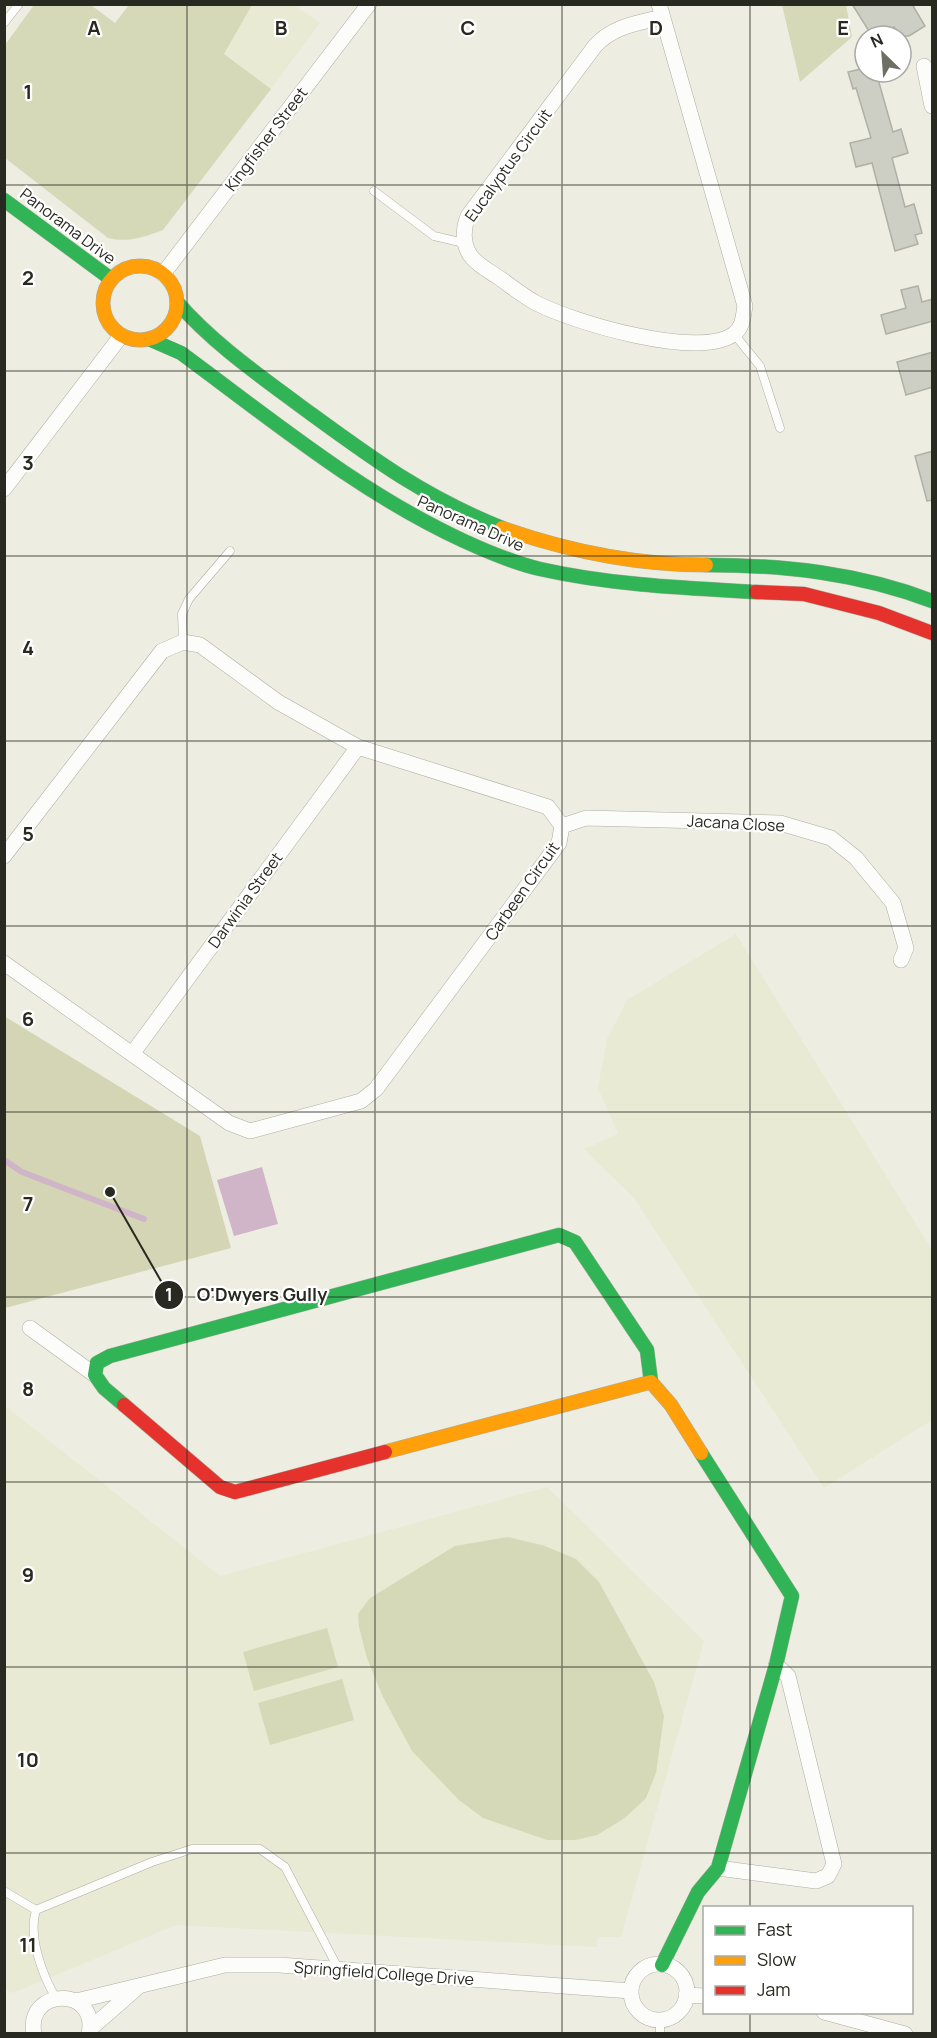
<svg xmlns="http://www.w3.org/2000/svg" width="937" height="2038" font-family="Manrope,sans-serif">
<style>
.built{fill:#e8ead3}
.green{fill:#d5d9b8}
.forest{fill:#d3d5b4}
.water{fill:#d0b4c7}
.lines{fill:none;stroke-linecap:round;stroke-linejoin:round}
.stream{stroke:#d0b4c7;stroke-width:6}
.building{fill:#cecfc4;stroke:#afb0a6;stroke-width:1.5}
.lane-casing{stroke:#adaea3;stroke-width:9}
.street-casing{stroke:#adaea3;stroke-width:16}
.fast-casing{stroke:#adaea3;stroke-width:15}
.slow-casing{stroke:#adaea3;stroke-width:15}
.jam-casing{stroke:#adaea3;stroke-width:15}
.lane{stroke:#fcfcfa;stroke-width:8}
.street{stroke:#fcfcfa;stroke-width:15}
.fast{stroke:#30b455;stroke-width:14}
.slow{stroke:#ff9f0a;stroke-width:14}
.jam{stroke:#e5322d;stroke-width:14}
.grid{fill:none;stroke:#282920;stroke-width:1.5;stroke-opacity:0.55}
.labels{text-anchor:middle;stroke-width:4.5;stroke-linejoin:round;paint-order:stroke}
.street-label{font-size:16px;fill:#282920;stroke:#fff}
.grid-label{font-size:20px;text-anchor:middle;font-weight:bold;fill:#282920;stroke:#fff;stroke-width:4.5;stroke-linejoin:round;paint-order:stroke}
.leader{fill:none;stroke:#282920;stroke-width:2}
.callout-dot{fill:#282920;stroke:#fff;stroke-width:2}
.mark-label{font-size:18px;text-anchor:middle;font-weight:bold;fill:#fff}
.callout-label{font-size:18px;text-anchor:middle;font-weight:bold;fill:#282920;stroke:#fff;stroke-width:4.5;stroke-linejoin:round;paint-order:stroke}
</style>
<rect width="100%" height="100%" fill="#edeee1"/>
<!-- built -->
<path class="built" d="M252,5H294L320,23L271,89L224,54Z
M736,934L932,1250V1420L824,1488L634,1198L584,1149L618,1134L598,1088L607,1039L627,1000Z
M4,1405L220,1576L547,1487L704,1641L621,1937H598L597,1947L176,1925L13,1993L5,1990Z"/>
<!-- green -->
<path class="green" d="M34,5H91L115,23L129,5H252L224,54L271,89L163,230C144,237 129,243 108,238L5,158V45Z
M782,5H846L852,37L800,82Z
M508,1537L545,1546L576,1559L599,1582L654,1682L664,1716L656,1773L646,1798L625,1818L597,1835L575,1840H547L483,1818L459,1800L412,1751L382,1695L367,1658L359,1627L358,1614L370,1598L455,1546Z
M327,1628L338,1667L254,1691L243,1652Z
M342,1679L354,1720L270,1745L258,1703Z"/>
<!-- forest -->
<path class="forest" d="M4,1016L200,1136L231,1248L5,1308Z"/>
<!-- water -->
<path class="water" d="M262,1167L278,1224L234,1236L217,1180Z"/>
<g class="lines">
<!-- stream -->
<path class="stream" d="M4,1160L22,1172L144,1219"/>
</g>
<!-- building -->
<path class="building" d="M852,4H912L925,26L909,36H900L894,27L880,36H872Z
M865,68V72H872L874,80L878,79L893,132L901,129L908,153L892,158L905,207L914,204L922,233L915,235L918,244L895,251L872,163L856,167L850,143L871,138L856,88L853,89L848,72Z
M918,286L922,302L933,299V321L886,334L881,315L906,308L901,290Z
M933,352V387L906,395L897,362Z
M933,451V500L927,501L915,456Z"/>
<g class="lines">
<!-- lane casing -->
<g class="lane-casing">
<path id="lane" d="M4,23L19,4
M374,191L434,236L464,243
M734,334L760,366L780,428
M183,642L182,614L189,599L230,551
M4,1891L36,1910C28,1936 42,1975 56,1998
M36,1910L152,1862L192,1849H260L285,1867L338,1968
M660,2020V2034"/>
</g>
<!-- street casing -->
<g class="street-casing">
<path id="street" d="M659,4L745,306C743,317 743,327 734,334C698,360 573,322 536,303C523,296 511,286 498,277C489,271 476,264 470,255C462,242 463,229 468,216L595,46C613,26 638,23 663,17
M924,66L932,106
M163,274L369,4
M4,489L121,336
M562,826L586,818L780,823L831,838L856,858L893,903L906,948L901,960
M4,856L162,651L183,642L200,645L278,702L358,747L548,807L562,826L559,843L376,1089L361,1101L250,1131L229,1123L4,963
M132,1054L358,747
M30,1328L95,1375
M718,1868L816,1881L828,1876L834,1864L788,1676L776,1665
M631 1992a28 28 0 1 1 56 0a28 28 0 1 1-56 0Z
M686,1995L704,1996
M76,2001L225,1965H279L631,1991
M824,2012L905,2034
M90,2029L138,1987
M34,2034C25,1987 99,1986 89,2034"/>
</g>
<!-- fast casing -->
<g class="fast-casing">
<path id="fast" d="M4,200L111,279
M177,302C213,343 256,373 299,405C369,456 420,495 502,528
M149,339L181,353C272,420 360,493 464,541C488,552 513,563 540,569C611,585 683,588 756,592
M706,565C784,565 859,573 932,601
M124,1405L104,1388L95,1375L97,1363L110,1356L559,1235L575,1242L647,1350L651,1382
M662,1965L698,1892L718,1868L776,1665L792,1596L701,1453"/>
</g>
<!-- slow casing -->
<g class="slow-casing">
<path id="slow" d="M103 303a37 37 0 1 1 74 0a37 37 0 1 1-74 0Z
M502,528C568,551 636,565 706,565
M385,1452L651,1382L671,1405L701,1453"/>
</g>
<!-- jam casing -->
<g class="jam-casing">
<path id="jam" d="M756,592L804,594L879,613L932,633
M124,1405L220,1487L235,1492L385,1452"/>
</g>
<!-- lane -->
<use href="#lane" class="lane"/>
<!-- street -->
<use href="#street" class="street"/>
<!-- fast -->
<use href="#fast" class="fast"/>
<!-- slow -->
<use href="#slow" class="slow"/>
<!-- jam -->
<use href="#jam" class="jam"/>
</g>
<!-- grid -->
<path class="grid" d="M187,4V2034M375,4V2034M562,4V2034M750,4V1908M4,185H932M4,371H932M4,556H932M4,741H932M4,926H932M4,1112H932M4,1297H932M4,1482H932M4,1667H932M4,1853H932M750,2012V2034"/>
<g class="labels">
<!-- street labels -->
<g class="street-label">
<text transform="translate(266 139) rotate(-53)" y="6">Kingfisher Street</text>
<text transform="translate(508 165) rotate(-54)" y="6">Eucalyptus Circuit</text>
<text transform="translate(68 226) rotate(37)" y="6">Panorama Drive</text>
<text transform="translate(471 523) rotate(24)" y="6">Panorama Drive</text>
<text transform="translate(736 823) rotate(3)" y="6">Jacana Close</text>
<text transform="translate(522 891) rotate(-55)" y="6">Carbeen Circuit</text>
<text transform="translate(245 900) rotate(-54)" y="6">Darwinia Street</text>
<text transform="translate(384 1973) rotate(4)" y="6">Springfield College Drive</text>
</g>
</g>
<g class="grid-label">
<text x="94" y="35">A</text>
<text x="281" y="35">B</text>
<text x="468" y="35">C</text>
<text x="656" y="35">D</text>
<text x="843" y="35">E</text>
<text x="28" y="99">1</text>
<text x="28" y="285">2</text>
<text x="28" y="470">3</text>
<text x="28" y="655">4</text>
<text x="28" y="841">5</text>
<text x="28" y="1026">6</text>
<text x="28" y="1211">7</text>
<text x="28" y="1396">8</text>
<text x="28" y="1582">9</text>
<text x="28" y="1767">10</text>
<text x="28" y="1952">11</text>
</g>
<!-- callouts -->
<path class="leader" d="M110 1192L169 1295"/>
<g class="callout-dot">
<circle cx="110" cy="1192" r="6"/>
<circle cx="169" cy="1295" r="15"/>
</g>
<g class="mark-label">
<text x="169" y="1301">1</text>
</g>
<g class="callout-label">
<text x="262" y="1301">O'Dwyers Gully</text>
</g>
<!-- border -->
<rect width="937" height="2038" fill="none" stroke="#282920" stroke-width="12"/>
<!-- legend -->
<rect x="703" y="1906" width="210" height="108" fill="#ffffff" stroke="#a9a9a6" stroke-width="1.5"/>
<rect x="715" y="1926" width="30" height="9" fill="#30b455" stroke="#a9a9a6" stroke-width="1.5"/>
<text x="757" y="1936" font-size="18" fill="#282920">Fast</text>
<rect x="715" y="1956" width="30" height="9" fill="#ff9f0a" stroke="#a9a9a6" stroke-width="1.5"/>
<text x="757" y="1966" font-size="18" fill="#282920">Slow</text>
<rect x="715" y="1986" width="30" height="9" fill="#e5322d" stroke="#a9a9a6" stroke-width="1.5"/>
<text x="757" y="1996" font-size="18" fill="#282920">Jam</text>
<!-- north arrow -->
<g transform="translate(883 54) rotate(335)"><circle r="28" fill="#ffffff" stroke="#a9a9a6" stroke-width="1.5"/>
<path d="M0-4.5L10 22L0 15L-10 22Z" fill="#6d6e64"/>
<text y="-9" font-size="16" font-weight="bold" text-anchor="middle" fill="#282920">N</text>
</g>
</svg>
